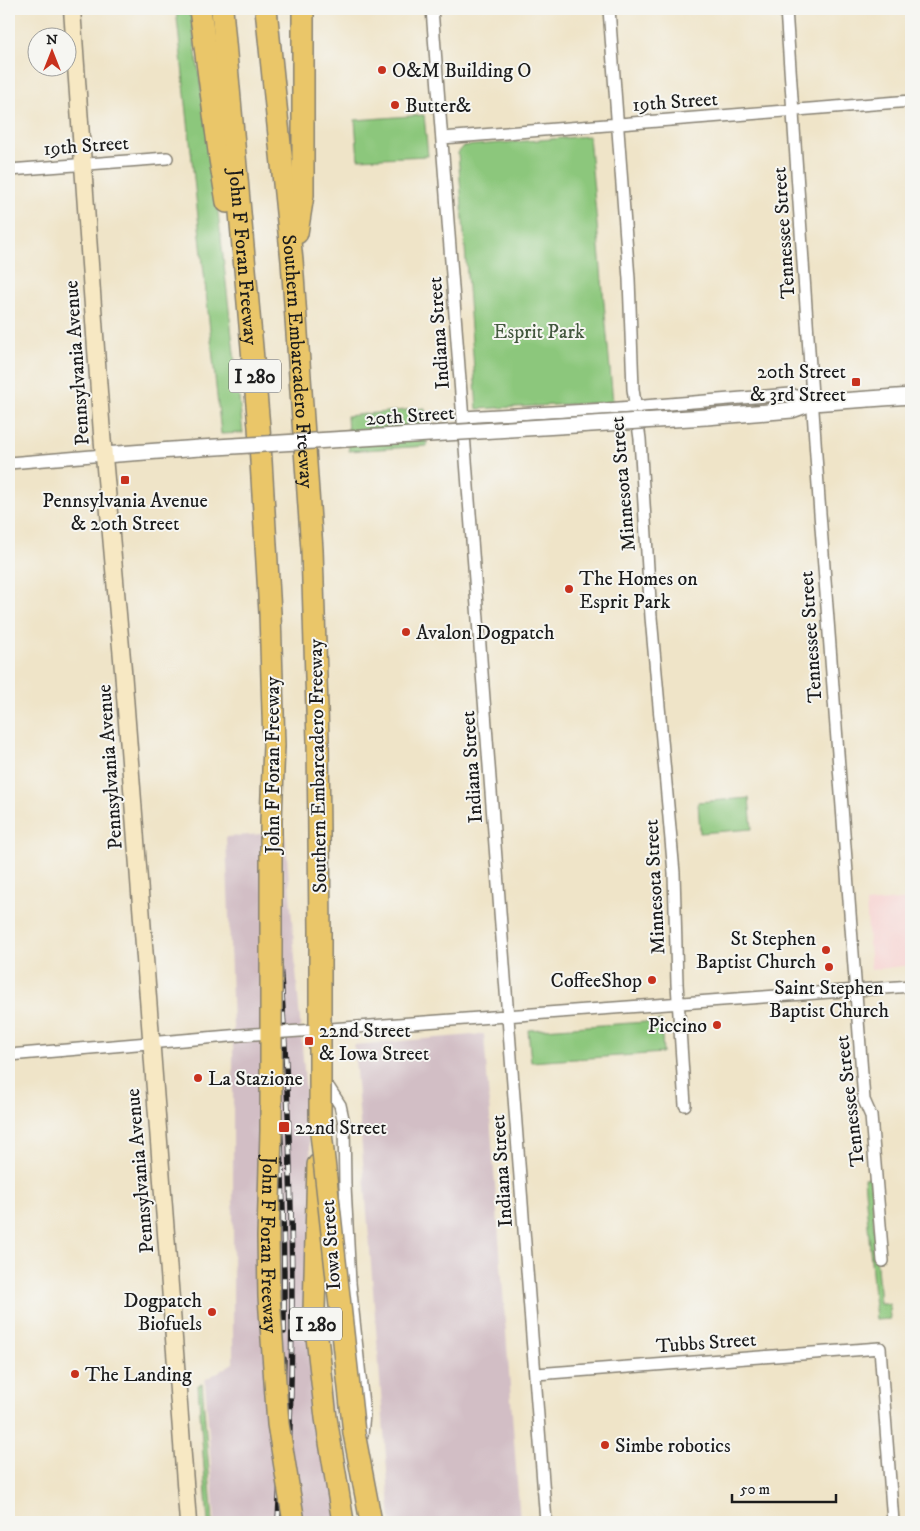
<svg xmlns="http://www.w3.org/2000/svg" width="920" height="1531" font-family="'IM FELL DW Pica',serif">
<style>
.built{fill:#f7d0cf}
.industrial{fill:#d2bec5}
.green{fill:#8cc77c;stroke:#54724c}
.lines{fill:none;stroke-linecap:round;stroke-linejoin:round}
.minor-casing{stroke:#868072;stroke-width:14}
.tertiary-casing{stroke:#868072;stroke-width:18}
.secondary-casing{stroke:#868072;stroke-width:19}
.motorway-casing{stroke:#868072;stroke-width:24}
.minor{stroke:#fff;stroke-width:11}
.tertiary{stroke:#fff;stroke-width:15}
.secondary{stroke:#f7e8c3;stroke-width:16}
.motorway{stroke:#eac669;stroke-width:21}
.rail-casing{stroke:#1c1c1c;stroke-width:5.5}
.rail{stroke:#f6f6f2;stroke-width:4;stroke-dasharray:11;stroke-linecap:butt}
.minor-bridge-casing{stroke:#868072;stroke-width:14;stroke-linecap:butt}
.tertiary-bridge-casing{stroke:#868072;stroke-width:18;stroke-linecap:butt}
.motorway-bridge-casing{stroke:#868072;stroke-width:24;stroke-linecap:butt}
.minor-bridge{stroke:#fff;stroke-width:11}
.tertiary-bridge{stroke:#fff;stroke-width:15}
.motorway-bridge{stroke:#eac669;stroke-width:21}
.poi-dot{fill:#c8321e;stroke:#f6f6f2;stroke-width:2}
.labels{text-anchor:middle;stroke-width:4;stroke-linejoin:round;paint-order:stroke}
.shield{fill:#f6f6f2;stroke:#5d5d5c;stroke-width:1}
.shield-label{font-size:19px;font-weight:bold;fill:#1c1c1c}
.poi-label{font-size:20px;fill:#1c1c1c;stroke:#f6f6f2;text-anchor:start}
.street-label{font-size:20px;fill:#1c1c1c;stroke:#f6f6f2}
.park-label{font-size:20px;fill:#43583e;stroke:#f6f6f2}
</style>
<rect width="100%" height="100%" fill="#f6f6f2"/>
<filter id="ink" filterUnits="userSpaceOnUse"><feTurbulence type="fractalNoise" baseFrequency=".02" numOctaves="2"/><feDisplacementMap in="SourceGraphic" scale="10" xChannelSelector="R" yChannelSelector="G"/><feConvolveMatrix kernelMatrix="1 2 1 2 8 2 1 2 1" color-interpolation-filters="sRGB"/></filter>
<filter id="wash" filterUnits="userSpaceOnUse"><feTurbulence type="fractalNoise" baseFrequency=".0096" numOctaves="4" result="noise"/><feDisplacementMap in="SourceGraphic" scale="20" xChannelSelector="R" yChannelSelector="G"/><feGaussianBlur stdDeviation="1.12" result="paint"/><feColorMatrix in="noise" values="0 0 0 0 0 0 0 0 0 0 0 0 0 0 0 0 0 1.4 0 .05"/><feComposite in="paint" operator="in"/></filter>
<g filter="url(#wash)">
<rect width="100%" height="100%" fill="#efe4c8"/>
<!-- built -->
<path class="built" d="M911,899V965L871,970L866,903Z"/>
<!-- industrial -->
<path class="industrial" d="M285,832L340,1522H215L205,1380L233,1363V1026L226,837Z
M484,1034L520,1522H391L354,1045Z"/>
<!-- green -->
<path class="green" d="M176,9H190L217,203L243,433L221,434Z
M424,115L428,156L358,159L355,120Z
M589,136L613,402L477,409L458,153L464,146Z
M425,408L427,446L349,451L347,416Z
M749,798L752,829L700,833L698,802Z
M661,1021L663,1053L531,1062L528,1030Z
M870,1177L880,1304H889L890,1319L876,1320L864,1178Z
M202,1384L213,1522H208L198,1385Z"/>
</g>
<g filter="url(#ink)">
<g class="lines">
<!-- minor casing -->
<g class="minor-casing">
<path id="minor" d="M432,9L546,1522
M609,9L629,279L633,389L640,439L651,617L674,873L677,984L685,1105
M786,9L819,500L864,1100L871,1116L883,1261
M442,138L911,101
M9,170L167,158
M463,417L607,409L791,394L812,403
M9,463L104,455
M317,1030L911,986
M9,1055L241,1035
M329,1088L340,1105L344,1123L345,1186L350,1283L364,1414L362,1435
M536,1374L880,1348L893,1522"/>
</g>
<!-- tertiary casing -->
<g class="tertiary-casing">
<path id="tertiary" d="M706,417L792,410L812,403L911,396
M104,455L200,448"/>
</g>
<!-- secondary casing -->
<g class="secondary-casing">
<path id="secondary" d="M72,9L102,434L123,670L188,1522"/>
</g>
<!-- motorway casing -->
<g class="motorway-casing">
<g id="motorway">
<path d="M200,9L220,159L227,202"/>
<path id="s1" d="M222,9L259,427L270,613L274,745"/>
<path id="s2" d="M266,9L292,261L312,550L318,741"/>
<path d="M297,233L303,195V9"/>
<path d="M318,1165L314,1310L326,1418L343,1522"/>
</g>
</g>
<!-- minor -->
<use href="#minor" class="minor"/>
<!-- tertiary -->
<use href="#tertiary" class="tertiary"/>
<!-- secondary -->
<use href="#secondary" class="secondary"/>
<!-- motorway -->
<use href="#motorway" class="motorway"/>
<!-- rail casing -->
<g class="rail-casing">
<path id="rail" d="M272,859C291,1079 298,1301 286,1522
M263,860C277,1017 285,1174 284,1332
M282,1422L284,1359
M278,1522L281,1457"/>
</g>
<!-- rail -->
<use href="#rail" class="rail"/>
<!-- minor-bridge casing -->
<g class="minor-bridge-casing">
<path id="minor-bridge" d="M241,1035L315,1030"/>
</g>
<!-- tertiary-bridge casing -->
<g class="tertiary-bridge-casing">
<path id="tertiary-bridge" d="M200,448L706,417"/>
</g>
<!-- motorway-bridge casing -->
<g class="motorway-bridge-casing">
<g id="motorway-bridge">
<path d="M318,741L320,931V1124L354,1433L371,1522"/>
<path id="s3" d="M274,745L271,820V1130L268,1236L269,1297L278,1424L294,1522"/>
</g>
</g>
<!-- minor-bridge -->
<use href="#minor-bridge" class="minor-bridge"/>
<!-- tertiary-bridge -->
<use href="#tertiary-bridge" class="tertiary-bridge"/>
<!-- motorway-bridge -->
<use href="#motorway-bridge" class="motorway-bridge"/>
</g>
</g>
<!-- markers -->
<g class="poi-dot">
<circle cx="382" cy="70" r="5"/>
<circle cx="395" cy="105" r="5"/>
<rect x="851" y="377" width="10" height="10" rx="2.5"/>
<rect x="120" y="475" width="10" height="10" rx="2.5"/>
<circle cx="569" cy="589" r="5"/>
<circle cx="406" cy="632" r="5"/>
<circle cx="826" cy="950" r="5"/>
<circle cx="829" cy="967" r="5"/>
<circle cx="652" cy="980" r="5"/>
<circle cx="717" cy="1025" r="5"/>
<rect x="304" y="1036" width="10" height="10" rx="2.5"/>
<circle cx="198" cy="1078" r="5"/>
<rect x="278" y="1121" width="12" height="12" rx="2.5"/>
<circle cx="212" cy="1312" r="5"/>
<circle cx="75" cy="1374" r="5"/>
<circle cx="605" cy="1445" r="5"/>
</g>
<g class="labels">
<!-- shield labels -->
<g class="shield">
<rect x="229" y="359.5" width="52" height="33" rx="4"/>
<rect x="290" y="1307.5" width="52" height="33" rx="4"/>
</g>
<g class="shield-label">
<text x="255" y="383">I 280</text>
<text x="316" y="1331">I 280</text>
</g>
<!-- poi labels -->
<g class="poi-label">
<text x="392" y="77">O&amp;M Building O</text>
<text x="405" y="112">Butter&amp;</text>
<text x="846" y="378" text-anchor="end">20th Street<tspan x="846" dy="23">&amp; 3rd Street</tspan></text>
<text x="125" y="507" text-anchor="middle">Pennsylvania Avenue<tspan x="125" dy="23">&amp; 20th Street</tspan></text>
<text x="579" y="585">The Homes on<tspan x="579" dy="23">Esprit Park</tspan></text>
<text x="416" y="639">Avalon Dogpatch</text>
<text x="816" y="945" text-anchor="end">St Stephen<tspan x="816" dy="23">Baptist Church</tspan></text>
<text x="642" y="987" text-anchor="end">CoffeeShop</text>
<text x="829" y="994" text-anchor="middle">Saint Stephen<tspan x="829" dy="23">Baptist Church</tspan></text>
<text x="707" y="1032" text-anchor="end">Piccino</text>
<text x="319" y="1037">22nd Street<tspan x="319" dy="23">&amp; Iowa Street</tspan></text>
<text x="208" y="1085">La Stazione</text>
<text x="295" y="1134">22nd Street</text>
<text x="202" y="1307" text-anchor="end">Dogpatch<tspan x="202" dy="23">Biofuels</tspan></text>
<text x="85" y="1381">The Landing</text>
<text x="615" y="1452">Simbe robotics</text>
</g>
<!-- street labels -->
<g class="street-label">
<text transform="translate(675 101) rotate(-4)" y="7">19th Street</text>
<text transform="translate(86 145) rotate(-4)" y="7">19th Street</text>
<text transform="translate(783 233) rotate(-94)" y="7">Tennessee Street</text>
<text dy="7" stroke="none"><textPath href="#s1" startOffset="249">John F Foran Freeway</textPath></text>
<text transform="translate(438 333) rotate(-94)" y="7">Indiana Street</text>
<text dy="7" stroke="none"><textPath href="#s2" startOffset="354">Southern Embarcadero Freeway</textPath></text>
<text transform="translate(76 363) rotate(-94)" y="7">Pennsylvania Avenue</text>
<text transform="translate(410 415) rotate(-4)" y="7">20th Street</text>
<text transform="translate(622 484) rotate(-95)" y="7">Minnesota Street</text>
<text transform="translate(810 637) rotate(-94)" y="7">Tennessee Street</text>
<text transform="translate(272 765) rotate(-90)" y="7">John F Foran Freeway</text>
<text transform="translate(317 766) rotate(-91)" y="7">Southern Embarcadero Freeway</text>
<text transform="translate(109 767) rotate(-94)" y="7">Pennsylvania Avenue</text>
<text transform="translate(471 767) rotate(-94)" y="7">Indiana Street</text>
<text transform="translate(654 887) rotate(-93)" y="7">Minnesota Street</text>
<text transform="translate(849 1101) rotate(-97)" y="7">Tennessee Street</text>
<text transform="translate(139 1171) rotate(-95)" y="7">Pennsylvania Avenue</text>
<text transform="translate(501 1171) rotate(-94)" y="7">Indiana Street</text>
<text dy="7" stroke="none"><textPath href="#s3" startOffset="500">John F Foran Freeway</textPath></text>
<text transform="translate(330 1245) rotate(-94)" y="7">Iowa Street</text>
<text transform="translate(706 1342) rotate(-4)" y="7">Tubbs Street</text>
</g>
<!-- park labels -->
<g class="park-label">
<text x="539" y="338">Esprit Park</text>
</g>
</g>
<!-- margin -->
<rect width="920" height="1531" fill="none" stroke="#f6f6f2" stroke-width="30"/>
<!-- north arrow -->
<g transform="translate(52 52)"><circle r="24" fill="#f6f6f2" stroke="#9f9f9c"/>
<path d="M0-4L9 19L0 12L-9 19Z" fill="#c8321e"/>
<text y="-8" font-size="14" font-weight="bold" text-anchor="middle" fill="#1c1c1c">N</text>
</g>
<!-- scale -->
<path d="M732 1494v8h104v-8" fill="none" stroke="#1c1c1c" stroke-width="2.5"/>
<text x="740" y="1494" font-size="15" fill="#1c1c1c" stroke="#f6f6f2" stroke-width="4" paint-order="stroke">50 m</text>
</svg>
